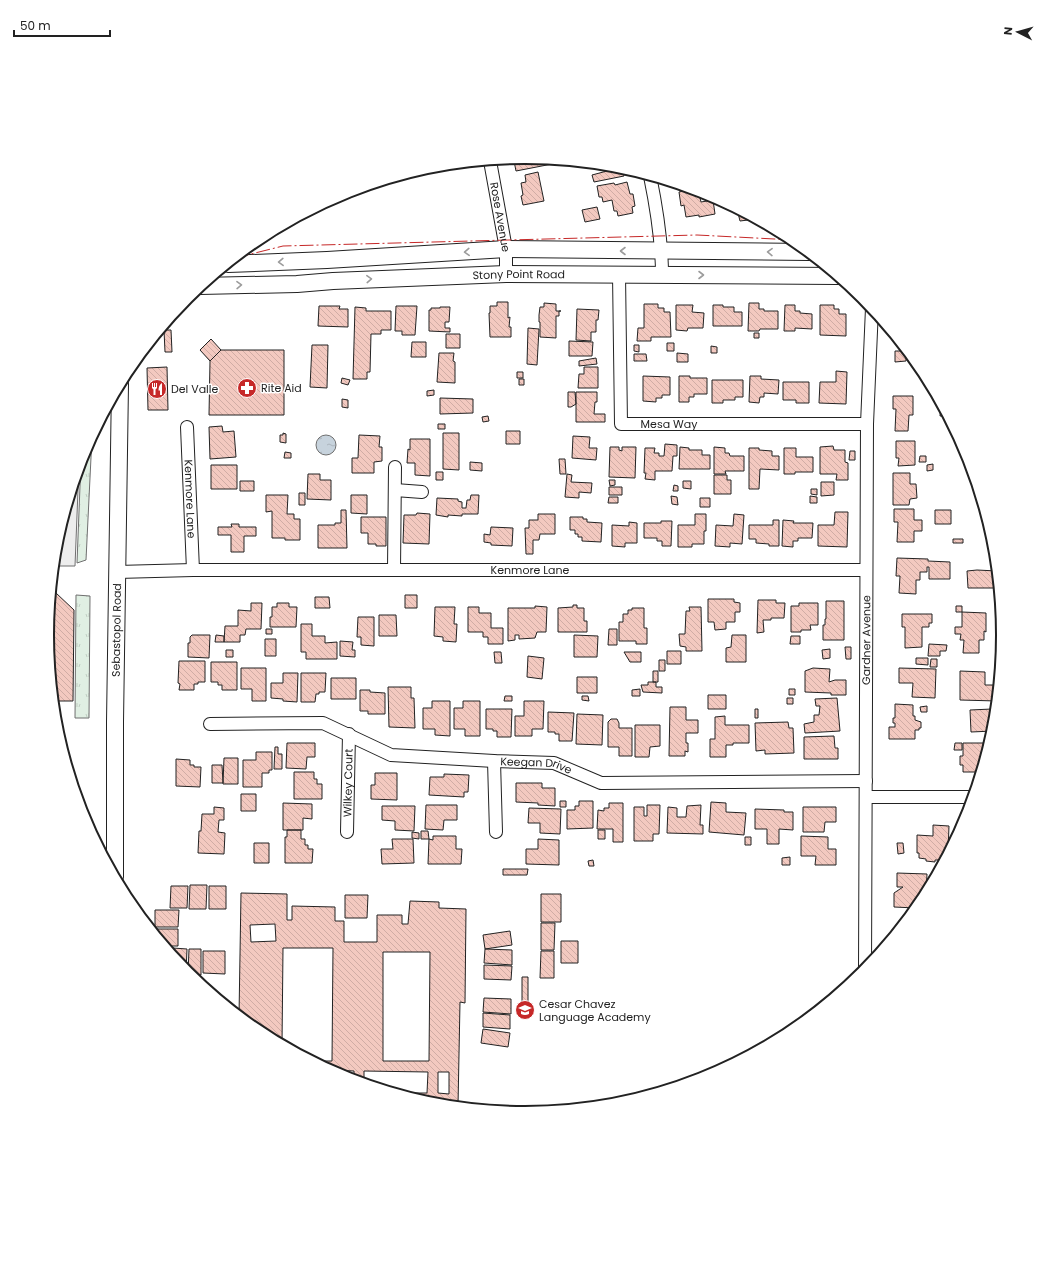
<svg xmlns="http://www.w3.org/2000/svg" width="1050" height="1270" font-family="Poppins,sans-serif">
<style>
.grass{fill:url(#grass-tufts);stroke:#6f6f6f}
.parking{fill:#ededed;stroke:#6f6f6f}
.water{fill:url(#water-ripples);stroke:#6f6f6f}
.building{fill:url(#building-back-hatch);stroke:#222;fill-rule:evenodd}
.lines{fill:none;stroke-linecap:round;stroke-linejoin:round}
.minor-casing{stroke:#222;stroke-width:14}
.secondary-casing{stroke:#222;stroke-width:18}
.minor{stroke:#fff;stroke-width:12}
.secondary{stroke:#fff;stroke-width:16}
.power{stroke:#c62828;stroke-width:1;stroke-dasharray:14 3 2 3;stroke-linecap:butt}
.oneway{stroke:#9c9c9c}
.labels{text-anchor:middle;stroke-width:3;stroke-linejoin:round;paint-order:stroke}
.street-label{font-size:11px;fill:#222;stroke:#fff}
.poi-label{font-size:11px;fill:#222;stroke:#fff;text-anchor:start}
.rim{fill:none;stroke:#222;stroke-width:2}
</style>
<defs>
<pattern id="grass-tufts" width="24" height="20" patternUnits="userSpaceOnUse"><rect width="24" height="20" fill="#e0efe3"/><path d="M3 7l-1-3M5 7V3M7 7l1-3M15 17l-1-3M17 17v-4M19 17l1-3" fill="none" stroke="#c0cdc2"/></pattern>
<pattern id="water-ripples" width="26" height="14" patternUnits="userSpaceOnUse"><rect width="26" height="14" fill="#c7d3dd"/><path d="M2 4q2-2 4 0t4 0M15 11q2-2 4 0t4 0" fill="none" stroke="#abb5bd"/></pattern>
<pattern id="building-back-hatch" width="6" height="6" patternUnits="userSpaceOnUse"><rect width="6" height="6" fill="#f3c9c0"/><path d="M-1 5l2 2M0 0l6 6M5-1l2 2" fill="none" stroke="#d0aca5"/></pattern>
</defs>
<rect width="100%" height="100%" fill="#fff"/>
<!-- grass -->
<path class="grass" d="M92,437L86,560L77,563L81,460L83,452Z
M76,595L90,596L89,718H75Z"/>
<!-- parking -->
<path class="parking" d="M79,465L75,566H54L56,542Z"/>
<!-- water -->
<path class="water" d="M316 445a10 10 0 1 1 20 0a10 10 0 1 1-20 0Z"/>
<!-- building -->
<path class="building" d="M525,157L551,160L552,164L516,171L514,161H516V158Z
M463,163V166H445L446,165Z
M605,165L625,168L623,169L624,176L594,182L592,175L607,171Z
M538,172L544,201L523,205L521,196L523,195L521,183L526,182L525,175Z
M627,182L630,194H633L635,206L632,207L633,213L618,216L617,211H614L612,200L603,202L602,197H599L597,186L614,183L615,185Z
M694,189L705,193H703V197L700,198L701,202L713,200L715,214L699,217V215L686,217L684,205L681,206L679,192Z
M597,207L600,219L585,222L582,210Z
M737,209L746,214L748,220L740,221Z
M497,302H508V318L510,317L509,327H511V337H490L489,313H490V306H497Z
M544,303L556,304V311H561H559V316H556V338L540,337V322H539V315L540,307H544Z
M749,303H759V309H764V311H778V329H760L759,331H748Z
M644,304H658V308H664V312H670L671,337H651V341H637L638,328H644Z
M676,305H693L692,312L704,313L703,328H688L687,331L676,330Z
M713,305H723V307H734V312H742V326H713Z
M785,305H795V311H800V313L812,314V329L795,328V331H784Z
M820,305H834V309H839V314H846V336L820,335Z
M319,306H340L339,309H348V327L318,326Z
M396,306H417L415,335H402V331H395Z
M355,307L366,308V311H391V330H381V334H371L370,372H367V379H353Z
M440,307H450L449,322H445V328H450V332L429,331V310H431V308H440Z
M577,309L599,310L598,320H596V332H591V341L576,340Z
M528,328L539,329L537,365L527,364Z
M164,330H171L172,352H165Z
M754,333H759V338H754Z
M446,334H460V348H446Z
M211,339L221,350L210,361L200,350Z
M569,341L593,342L592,356H569Z
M412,342H426V357H411Z
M667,343H674V351H667Z
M312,345H328L327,388L310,387Z
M634,345H639V352L634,351Z
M711,346L717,347V353H711Z
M221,350H284V415H209L210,361Z
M895,351H907L906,361L895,362Z
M439,353H454L453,361L455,362V383L437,382Z
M677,353L688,354V362H677Z
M634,354H646L647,361H634Z
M596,358L597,364L579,366V361Z
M167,367L168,410H148L147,368Z
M584,367H598V388H578L579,374H584Z
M836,371L847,372L846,404L819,403L820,382H836Z
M517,372H523V378H517Z
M643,376L670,377V395H662V398H656V402L643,401Z
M679,376H690V378H707V394H694V397H689V402H679Z
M750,376H761V379L779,380L778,394L764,393V397H760L759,403L749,402Z
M342,378L350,380L348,385L341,383Z
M519,379H524V385H519Z
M712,380H743V397H735V400H723V403H712Z
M783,382H809V403H796V400H783Z
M434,390V395L427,396V391Z
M568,392H575L576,404L571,407H568Z
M576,392H597V402H595L594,414H605V422H576Z
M893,396H913V415H909L908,431H895L896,409H893Z
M440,398L473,399V413L440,414Z
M342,399L348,400V408L342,407Z
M941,404L947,416H940Z
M488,416L489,421L483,422L482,417Z
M438,424H445V429H438Z
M222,426L223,432L234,431L236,457L210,459L209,427Z
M506,431H520V444H506Z
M283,433L286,434V443L280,442V435H283Z
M443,433H459V470L443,469Z
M359,435L380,436L379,447H382V461L374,462V473H352V458H358Z
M573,436L590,437L589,448H597L596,460L572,458Z
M410,439H430V476L415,475V463H407L408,449L410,450Z
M896,441H915V465L898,466L899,458H896Z
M665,444L677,445V456H673L672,471H655V480L645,479L646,473H644L645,448H655L654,453H659V456H664Z
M833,446L834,450H845V462L848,463V480H836L837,474H820V447Z
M610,447H619V450L622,451V447H636L635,478L609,477Z
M680,447L689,448V450H702V455H710V469H679Z
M714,447L725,448V453H729L730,456H744V471H725L726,474H714Z
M749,448H759V450L772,451V456H779V470L760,469L759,489H749Z
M784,448H796V457H813V472H795V474H784Z
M850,451H855V460H849Z
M285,452L291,453V458H284Z
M920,456H926V462H919Z
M559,459H565L566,474H560Z
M470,462L482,463V471L470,470Z
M933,464V470L927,471V465Z
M211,465H237V489H211Z
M436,472H443V480H436Z
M893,473H910V484H916L917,498L910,499L909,505H893Z
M308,474H320V480H331V500L307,499Z
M567,474L572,475L571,482L592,483L591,493L579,492V498L565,497Z
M714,475H727V480H731V494H714Z
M609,480H615V485L610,486Z
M240,481H254V491H240Z
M683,481H691V489L683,488Z
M821,482H834V495L821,496Z
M674,485L678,486V491H673Z
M609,487H622V495H609Z
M811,489H817V495L811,494Z
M299,493H305V505H299Z
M266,495H288L287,514H294V519H300V540H285V538H272V511L266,512Z
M351,495H367V514L351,513Z
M471,495H479L478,514H462V516L448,515V517L436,515L437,498L458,499V501L462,502V508H466L467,500H470Z
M671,496L677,497L678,505L672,504Z
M810,496L817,497V503H810Z
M609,497H618V503H608Z
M700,498H710V507H700Z
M894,509H914V520H922V531H914V542H897L898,522H894Z
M341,510H346L347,548H318V525H335V523H341Z
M935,510H951V524H935Z
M835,512H848L847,547L818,546V525H834Z
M417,513L430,514L429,544L403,543L404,515H416Z
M538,514H555V534H540L539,540H533V554H526L525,528H529V520H538Z
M695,514H706V531H704V544H692V547H678V525H695Z
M734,514L744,515L742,544L730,543V547L715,546L716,525L733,526Z
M361,517H386V546H376V544H368V533H361Z
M570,517H583V519H587V522L602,523L601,542L582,541V537H578V534H575V530H570Z
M773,520H779V546H769V544L756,543V539H749V525H773Z
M783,520L794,521L793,523H813L812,538H798V541H793V547L782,546Z
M661,521H672L671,546H662V541H657V538H644V523H661Z
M629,522L637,523V543H625V547L612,546V525L629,526Z
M231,524H239V527H256V536H244V552H231V535H218V527H232Z
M491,527L513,528L512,546L491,545V543L484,542V534L490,535Z
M953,539H963V543H953Z
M897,558L928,559V561L950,562V579H929V567H927V572H920V580H916V594L899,593L900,576H896Z
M977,570L997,571L998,588H968L967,571Z
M51,593H56L74,610L73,701H53L47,635Z
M405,595H417V608H405Z
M315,597H329L330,608H315Z
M708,599H734V602L740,603V612H735V622H726V629L715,630L714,622H708Z
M758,600H776V603H785L784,618H771V620H763L764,632L757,633Z
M826,601H844V640H823V625H825V619H826Z
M251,603H262L261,629H246L245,635H240V642H224L225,626H238V610L251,611Z
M277,603H289V607H297L296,627H270V617H272V607H277Z
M799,603H818V625H810L811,630H801V632H791V606H799Z
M573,605H577V608H584V621H587V632H558V608L573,607Z
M535,606L547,607L546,632H537L535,638L519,639V635H515V640L508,641V608H535Z
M956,606H962V612H956Z
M435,607H455L454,624H457L456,642L443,641V637L434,636Z
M468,607H479V613H491V628H503V644H488V637H483V632H468Z
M689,607H701L702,651H686V647L680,646L679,634H685L686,611H690Z
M632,608H644V628H647V644H636V641H619V622H623V614H628V610H632Z
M962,612L986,613V632L984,631V640H979V653H963L964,640H960L961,634H955V627H962Z
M902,614H932V623H929V627H922V647L905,648V627H902Z
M379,615H396L397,636H379Z
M358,617H374V646L361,645V637H357Z
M301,624H312V636H325V643L337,642V659H306V652H301Z
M266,629H272V634H266Z
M609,629H617V645H608Z
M192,635H210L209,658L188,657V643H190V637Z
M216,635L224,636V642H215Z
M574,635L598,636L597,657H574Z
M732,635H746V662H726V648L731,647Z
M791,636H800V644H790Z
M265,639H276V656H265Z
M340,641L353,642L352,650H355V657L340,656Z
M929,644L947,645L946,651H940V656H928Z
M845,647H851V659H846Z
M830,649V658L823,659L822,650Z
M226,650H233V657H226Z
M667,651H681V664H667Z
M494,652H501L502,663H495Z
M624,652H641V662H630Z
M528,656L544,658L542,679L527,677Z
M916,658H928V665L916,664Z
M931,659H937V667H930Z
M659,660H665V671H659Z
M179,661H205V682H198V684H194V690H179L180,684L178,683Z
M211,662H237V690H222V685H218V682H211Z
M241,668H266V701H252V689H241Z
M813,668L830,669L829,682L835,680H846V695H831V693L805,692V671Z
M899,668L936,669L935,698L912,697L913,683H899Z
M653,671H658V682H653Z
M960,671L985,672V685H998L997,701L960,700Z
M283,673H298L297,702L283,701V699L271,698V683H283Z
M301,673H326L325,692H319V694H316L315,702H301Z
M577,677H597V693H577Z
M331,678H356V699H331Z
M648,682H656V687H662V693L643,692L641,685H648Z
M388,687H411V698H414L415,728L389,727Z
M640,689V696H632V690Z
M789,689H795V695H789Z
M360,690H370V692L385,693V714H368V711H360Z
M708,695H726V709H708Z
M505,696H512V701H504Z
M582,696H588L589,701L582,700Z
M787,698H793V704H787Z
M837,698L840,731L805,733L804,724L814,722V715H819L820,706H816L815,699Z
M432,701H450V736L435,735V729H423V708H432Z
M463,701H480V736H465V729H454V708H463Z
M524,701H544L543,729H532V736H515V716H524Z
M895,704L913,705V716H915V720L921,722V728H919V730H915V739H889V727H895V723H893V718H895Z
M927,706V712H921L920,707Z
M670,707H686V720H698V733H686V743H688V752L685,751V756H669Z
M486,709H512L511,737H497V731H493V729H486Z
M755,709H758V718H755Z
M992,709L993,718H995L993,731L971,732L970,710Z
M548,712L574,713L572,741H559V734H555V732H548Z
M577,714L603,715L602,745L576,744Z
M725,716V725H749V743H733V745H726V757H710V739H715V717Z
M611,719H617L619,723V728H632V756H619V747H608V722Z
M788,722L789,728H793L794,753L765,754V750L756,751L755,723Z
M635,725H660V746L650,747L649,757H635Z
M834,736L835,748H838V759H804V737Z
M287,743H315V757H307L306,769L286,768Z
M955,743H962V750H954Z
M963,743H989L980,772H963V765H960V756H963Z
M275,747H278V754H282V769H274Z
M256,752H272V770H269V773H262V787H243V760H256Z
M224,758H238V784H223Z
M176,759L190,760V765H194V767H201L200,787L176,786Z
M212,765H222L223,783H212Z
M294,772H314V779H317V784H322V799H294Z
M375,773H397V800L371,799V785H375Z
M444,774L469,775L468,792H464V797L429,795L430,777H444Z
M516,783H542V788H555V806L538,805V803L516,802Z
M241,794H256V811H241Z
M560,801H566V807H560Z
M579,801H593V828L567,829V810H575V806H579Z
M711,802L726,803V812L746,813L744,835L709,832Z
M283,803L312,804V819L303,818V830H283Z
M609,803H623V842H613V829H597L598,810L604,811V808H609Z
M426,805H457V820H444L443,830L425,829Z
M647,805H660L659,834H653V841H634V807H644V816H647Z
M701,805L700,825H703V834L667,833L668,807L677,808V817H686L687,806Z
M382,806H415L414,831L395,830V821L382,820Z
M214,807L224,808V820H219L218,832L225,833L224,854L198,853L199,831H201L202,814H214Z
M803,807H836V822H825L824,832H803Z
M529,808L561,809L560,834L540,833V823H528Z
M755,809L784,810V812H793V830L779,829V844H767V829H755Z
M933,825L949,826L948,852L944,860H935V862L926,861V859L919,858V853H917V835L933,836Z
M287,830H301V839H305V845H308V849H313L312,863H285V837H287Z
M598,830H605V839H598Z
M421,831H428L429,839H421Z
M412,832L419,833V839L412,838Z
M433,836H456V849H462L461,864H428L429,839L433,840Z
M801,836L828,837V849H836V865H815L816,856H801Z
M745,837H751V845H745Z
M392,839H413L414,863L382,864L381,849H393Z
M538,839L559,840V865L526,864V849H538Z
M254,843H269V863H254Z
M897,843H903L904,853L898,854Z
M790,857V865H782V858Z
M593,860L594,866H589L588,861Z
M503,869H528L527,875H503Z
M897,873L927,874L926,894L916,908L894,907V893L903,887H897Z
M190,885H207L206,909H189Z
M171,886H188L187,908H170Z
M209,886H226V909H209Z
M241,893L287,894V920H292V906L335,907V921H344V942H377V915H402V924H408L410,901L439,902V908L466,909L465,1003L460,1002L458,1106L432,1104L395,1093H427L428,1072L364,1071V1083L354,1080V1071L331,1070L313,1061H332L333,948H283L282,1045L259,1032L239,1016ZM275,924L276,941L251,942L250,925ZM383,952H430L429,1061H383ZM438,1072H449V1094L438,1093Z
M541,894H561V922H541Z
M345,895H368L367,918H345Z
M155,910H179L178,927H155Z
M908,910L914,911L908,919Z
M541,923H555L554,950H541Z
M896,925H902L895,934Z
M156,929H178V946H165L156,935Z
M510,931L512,945L485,949L483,935Z
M561,941H578V963H561Z
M173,948L187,949L186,972L173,956Z
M189,949H201V975L188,974Z
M485,949L512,950V965L484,963Z
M203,951H225V974L203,973Z
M541,951H554V978H540Z
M484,965L512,966L511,980L484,979Z
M522,977H528V1003H522Z
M484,998L511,999V1014L483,1012Z
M483,1013L510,1015V1029L483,1027Z
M483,1029L510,1033L508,1047L481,1043Z"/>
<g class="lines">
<!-- minor casing -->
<g class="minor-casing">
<g id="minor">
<path id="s1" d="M490,161L506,249V274"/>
<path d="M650,176C657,210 662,240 662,275"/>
<path id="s2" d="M619,274L621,424H867"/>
<path id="s3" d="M187,427L193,570"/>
<path d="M395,490L422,492"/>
<path d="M394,570L395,467"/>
<path id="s4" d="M117,572L193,570H866"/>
<path id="s5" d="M210,724L323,723L391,755L494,761L554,763L601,783L866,781"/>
<path d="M494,761L496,832"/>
<path d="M866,797H973"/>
<path id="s6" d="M347,832L349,734"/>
<path id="s7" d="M865,971L867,424L872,308"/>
</g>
</g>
<!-- secondary casing -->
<g class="secondary-casing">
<g id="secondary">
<path d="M228,264L327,260L506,249L809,252"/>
<path id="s8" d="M200,286L297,284L333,281L506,274L838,276"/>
<path id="s9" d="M115,877V722L120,384"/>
</g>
</g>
<!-- minor -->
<use href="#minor" class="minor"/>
<!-- secondary -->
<use href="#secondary" class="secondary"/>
<!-- power -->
<path class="power" d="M235,258L283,246L697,235L794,240"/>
</g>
<!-- one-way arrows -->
<defs><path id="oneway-chevron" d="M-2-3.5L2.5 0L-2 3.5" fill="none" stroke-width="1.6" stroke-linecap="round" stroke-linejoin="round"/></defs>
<g class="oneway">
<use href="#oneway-chevron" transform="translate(623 251) rotate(-180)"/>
<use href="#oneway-chevron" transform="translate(467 252) rotate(177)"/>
<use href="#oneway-chevron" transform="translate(770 252) rotate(-179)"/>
<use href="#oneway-chevron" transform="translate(281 262) rotate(178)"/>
<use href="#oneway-chevron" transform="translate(701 275)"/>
<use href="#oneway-chevron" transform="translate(369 279) rotate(-3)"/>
<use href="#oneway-chevron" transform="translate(239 285) rotate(-1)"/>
</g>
<!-- icons -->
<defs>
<g id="pharmacy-disc" transform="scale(1)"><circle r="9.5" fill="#c62828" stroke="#fff"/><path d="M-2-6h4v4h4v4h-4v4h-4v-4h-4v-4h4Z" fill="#fff"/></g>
<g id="restaurant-disc" transform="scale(1)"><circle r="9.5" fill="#c62828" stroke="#fff"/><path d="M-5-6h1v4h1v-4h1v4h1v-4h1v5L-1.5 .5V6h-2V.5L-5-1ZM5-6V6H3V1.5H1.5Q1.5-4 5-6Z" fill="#fff"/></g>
<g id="school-disc" transform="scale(1)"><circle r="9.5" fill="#c62828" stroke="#fff"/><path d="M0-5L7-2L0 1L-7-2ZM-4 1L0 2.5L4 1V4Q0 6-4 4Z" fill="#fff"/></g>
</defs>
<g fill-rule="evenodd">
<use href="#pharmacy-disc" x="247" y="388"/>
<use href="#restaurant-disc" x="157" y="389"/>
<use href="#school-disc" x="525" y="1010"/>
</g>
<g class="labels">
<!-- street labels -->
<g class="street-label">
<text dy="4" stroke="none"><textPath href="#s1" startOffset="57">Rose Avenue</textPath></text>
<text dy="4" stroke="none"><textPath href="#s8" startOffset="319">Stony Point Road</textPath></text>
<text dy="4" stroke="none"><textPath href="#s2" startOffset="198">Mesa Way</textPath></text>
<text dy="4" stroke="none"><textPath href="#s3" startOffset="72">Kenmore Lane</textPath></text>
<text dy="4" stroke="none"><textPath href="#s4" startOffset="413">Kenmore Lane</textPath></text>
<text dy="4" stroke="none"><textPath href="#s9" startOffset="247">Sebastopol Road</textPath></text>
<text dy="4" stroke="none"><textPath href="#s7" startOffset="331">Gardner Avenue</textPath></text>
<text dy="4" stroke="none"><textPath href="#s5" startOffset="334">Keegan Drive</textPath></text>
<text dy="4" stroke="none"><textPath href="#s6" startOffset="49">Wilkey Court</textPath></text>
</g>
<!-- poi labels -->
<g class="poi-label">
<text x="261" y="392">Rite Aid</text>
<text x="171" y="393">Del Valle</text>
<text x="539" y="1008">Cesar Chavez<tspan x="539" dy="13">Language Academy</tspan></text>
</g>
</g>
<!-- crop -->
<path d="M0 0H1050V1270H0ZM54 635a471 471 0 1 1 942 0a471 471 0 1 1-942 0Z" fill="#fff" fill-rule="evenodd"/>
<path class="rim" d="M54 635a471 471 0 1 1 942 0a471 471 0 1 1-942 0Z"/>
<!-- north arrow -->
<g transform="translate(1018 32) rotate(276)" stroke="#ffffff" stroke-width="3" paint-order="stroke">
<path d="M0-3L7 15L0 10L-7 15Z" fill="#222222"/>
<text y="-6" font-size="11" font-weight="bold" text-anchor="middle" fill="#222222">N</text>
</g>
<!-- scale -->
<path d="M14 30v6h96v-6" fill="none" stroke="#222222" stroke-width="2"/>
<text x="20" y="30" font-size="12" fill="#222222" stroke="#ffffff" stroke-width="3" paint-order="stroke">50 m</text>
</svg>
